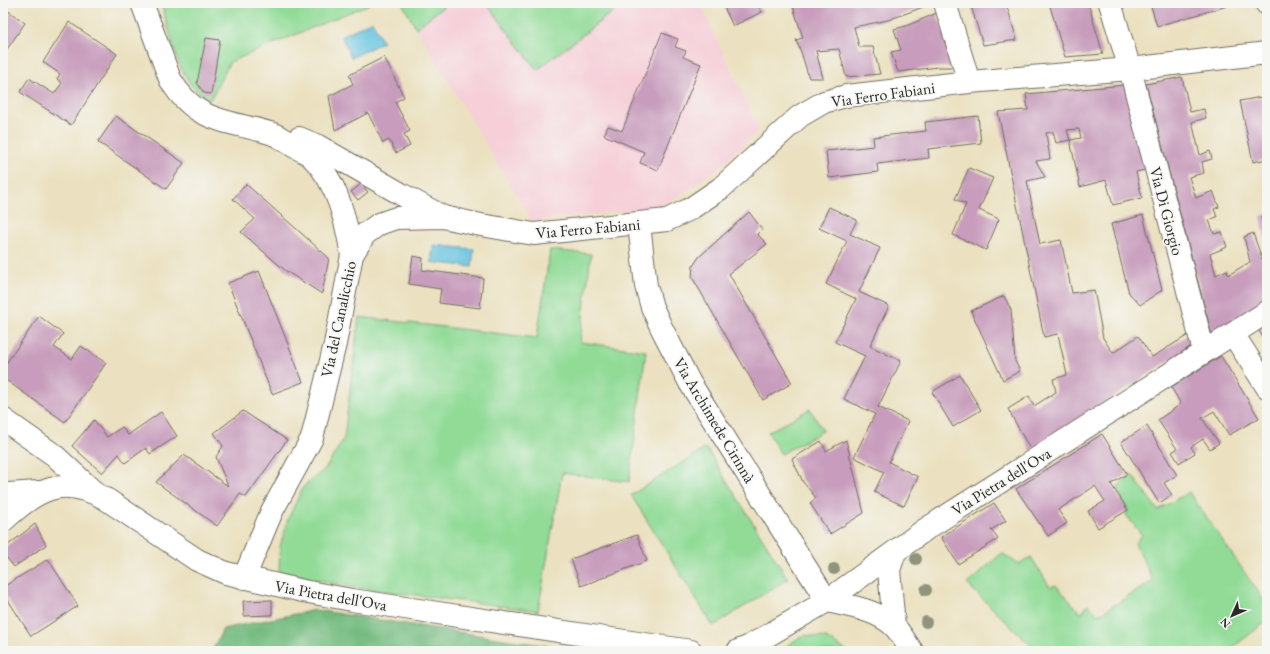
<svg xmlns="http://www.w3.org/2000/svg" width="1270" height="654" font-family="'EB Garamond',serif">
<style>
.built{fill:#f6cfd9}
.green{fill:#91db97;stroke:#5e8361}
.forest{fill:#74bb80;stroke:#507356}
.water{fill:#5fc1de;stroke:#457684}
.building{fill:#c79cbc;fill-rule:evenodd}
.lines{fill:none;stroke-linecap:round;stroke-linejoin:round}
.minor-casing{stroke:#6e6b5f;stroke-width:24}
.major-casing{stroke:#6e6b5f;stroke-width:24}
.minor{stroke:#fff;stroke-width:22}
.major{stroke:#fff;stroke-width:22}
.tree{fill:#8f957d}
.labels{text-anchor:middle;stroke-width:3.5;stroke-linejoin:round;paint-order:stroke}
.street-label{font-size:16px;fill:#2b2b2b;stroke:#f6f6f2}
</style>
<rect width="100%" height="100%" fill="#f6f6f2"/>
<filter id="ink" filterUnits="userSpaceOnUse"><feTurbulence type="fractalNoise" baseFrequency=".025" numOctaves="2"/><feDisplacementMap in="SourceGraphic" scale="8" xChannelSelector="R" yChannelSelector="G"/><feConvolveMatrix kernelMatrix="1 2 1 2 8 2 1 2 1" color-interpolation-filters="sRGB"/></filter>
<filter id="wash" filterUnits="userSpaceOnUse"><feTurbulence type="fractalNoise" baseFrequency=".012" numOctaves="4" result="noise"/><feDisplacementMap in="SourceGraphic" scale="16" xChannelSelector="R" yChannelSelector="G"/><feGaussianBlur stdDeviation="0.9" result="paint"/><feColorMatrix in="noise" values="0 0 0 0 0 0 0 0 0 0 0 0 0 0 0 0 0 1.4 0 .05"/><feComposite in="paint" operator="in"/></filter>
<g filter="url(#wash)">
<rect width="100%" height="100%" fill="#ebe1c0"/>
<!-- built -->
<path class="built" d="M448,3H700L759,130L717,169L673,200L659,207L532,221L416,28Z"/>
<!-- green -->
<path class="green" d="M161,3H372L230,62L210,100C203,95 194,89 189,82C176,65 168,25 161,3Z
M402,3H448L416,28Z
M486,3H624L537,70Z
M550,250L591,254L580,342L646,351L629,482L562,473L538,611L346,586L279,571L280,547L288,519L303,487L326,468L344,438L359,317L537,338Z
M810,409L823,431L781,454L768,432Z
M706,448L788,579L713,626L631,495Z
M1132,475L1158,510L1189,492L1267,605V621L1228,651H1037L967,584L1002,553L1018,564L1031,557L1050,587L1056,585L1081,614L1088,604L1098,615L1153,581L1135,543L1142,535L1126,515L1128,510L1117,487Z
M804,635L826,638L847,651H778Z"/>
<!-- forest -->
<path class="forest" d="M315,610L581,651H212L223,629Z"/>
<!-- water -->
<path class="water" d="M372,21L383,42L351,58L341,36Z
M433,245L474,249L472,267L431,262Z"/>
<g id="blocks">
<!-- building -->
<path class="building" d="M722,3H757L762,12L733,26Z
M792,3H882L883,6L893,3H934L888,20L854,27L859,47H873L880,74L846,77L839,49L816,51L823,78H809L801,52L796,40L803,38Z
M970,3H1006L1017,40L983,45Z
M1049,3H1088L1103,54L1065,57Z
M1150,3H1230L1231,5L1157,26Z
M3,7L25,23L3,55Z
M937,13L955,67H938L898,72L891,52L901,50L894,29L906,26Z
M69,22L117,54L71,125L20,92L29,78L54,94L62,83L57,79L60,74L43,62Z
M662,33L678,39L675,47L686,51L683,57L701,64L658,170L640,163L644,152L604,135L608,126L622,131Z
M206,38L220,40L211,94L204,93L197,83Z
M384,57L404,97L395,102L410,131L404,134L410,146L396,153L389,140L383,143L368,113L335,130L329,96L353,84L349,75Z
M1182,77L1190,112L1204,109L1206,118L1192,122L1200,155L1210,151L1212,159L1202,162L1204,173L1189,177L1196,198L1213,191L1219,207L1214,209L1217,217L1209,220L1214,234L1222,232L1227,247L1210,254L1216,275L1227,270L1228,275L1250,262L1244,237L1253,233L1264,265L1267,263V300L1212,335L1146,84Z
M1125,85L1145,170L1136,172L1142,198L1113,205L1106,180L1080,187L1070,140L1056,143L1053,132L1046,133L1050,159L1036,161L1045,177L1027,181L1040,244L1061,240L1072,293L1094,290L1103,338L1113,353L1138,336L1152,357L1190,334L1193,345L1031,451L1008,409L1029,396L1034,406L1056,392L1053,379L1067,375L1058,334L1044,337L998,112L1028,110L1026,94ZM1079,129L1081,138L1070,140L1067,130Z
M1267,96V159L1253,162L1240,101Z
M116,116L184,163L166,189L98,142Z
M978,116L981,143L928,149L929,158L877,164L878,172L829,178L826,151L874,146L873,137L926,131L925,122Z
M969,168L993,178L979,210L999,219L986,250L953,235L966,204L955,199Z
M246,184L329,258L322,294L286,271L241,232L255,219L233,199Z
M361,184L368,192L358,200L351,192Z
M829,207L857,220L850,234L880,248L859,292L889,306L870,346L901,361L878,407L908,421L889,462L918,477L904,506L874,492L884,472L854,457L875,414L844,399L865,356L835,342L856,299L826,284L847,241L819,228Z
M749,212L762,229L757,234L767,244L729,274L792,383L763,400L692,277L693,266L699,257Z
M1267,214V237L1265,238L1261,216Z
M1143,215L1162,290L1140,305L1129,293L1111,224Z
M413,256L423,258L422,270L483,278L480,308L439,303L441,289L409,284Z
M259,271L303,382L272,394L228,283Z
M1004,296L1011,310L1015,361L1020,371L1003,380L971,311Z
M39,316L63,334L54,347L72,359L81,346L106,363L65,422L3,378V368Z
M1267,326V343L1259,331Z
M1221,356L1259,418L1229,435L1214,411L1202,418L1219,443L1210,449L1203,439L1191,447L1195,453L1179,463L1172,452L1177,449L1158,420L1181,404L1171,387Z
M960,375L981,410L953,427L932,392Z
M243,411L287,440L246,497L240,494L217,526L156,482L184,455L228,486L216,457L223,446L214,433Z
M161,412L177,436L150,454L146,448L125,463L119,454L102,473L72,446L94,420L107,437L122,427L128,435Z
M1147,426L1177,475L1164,483L1172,495L1159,503L1121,442Z
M1102,434L1127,474L1111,484L1128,510L1098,528L1088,511L1105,501L1095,486L1058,510L1067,523L1048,536L1016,489Z
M846,440L864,513L830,534L810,503L816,498L803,482L792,459L821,441L826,451Z
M994,503L1006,521L991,530L998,539L958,564L941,537Z
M35,524L46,545L14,567L3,553V549Z
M637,535L647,561L581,586L571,559Z
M48,559L78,606L31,636L3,592V587Z
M272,600V615L244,616L243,601Z"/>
</g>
</g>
<g filter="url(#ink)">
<use href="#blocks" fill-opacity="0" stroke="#6e6b5f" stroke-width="1"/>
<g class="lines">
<!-- minor casing -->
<g class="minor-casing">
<path id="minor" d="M142,3L170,79C195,123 227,120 270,133C278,135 285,141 292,145C298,149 307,152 312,157C338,183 346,221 352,255
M945,3L969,82
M1110,3L1130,69L1204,352
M1267,3V4
M299,138L318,146L401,194L443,217
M639,224L646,286L652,307L662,329L690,383L827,601
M1233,334L1267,387"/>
</g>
<!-- major casing -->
<g class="major-casing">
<path id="major" d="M3,419L54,455L93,491
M3,497L8,494L39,492
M3,521C37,490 61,474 106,499L197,560L226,573L303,591L352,600L691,651
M244,578L272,511L312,438L335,344L352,255L365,234L379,224L396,218L443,217L481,225L534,234L667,220L690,209L721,188L800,116L824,102L846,96L969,82L1130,69L1267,53
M827,601C849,606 877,610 894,626C901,633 906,643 912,651
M894,626L889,570L895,552
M738,651L748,647L827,601L926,529L1267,312"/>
</g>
<!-- minor -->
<use href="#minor" class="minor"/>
<!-- major -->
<use href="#major" class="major"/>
</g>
<!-- trees -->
<g class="tree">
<circle cx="916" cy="559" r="6"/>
<circle cx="834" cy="569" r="6"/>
<circle cx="926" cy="590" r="6"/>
<circle cx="926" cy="622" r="6"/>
</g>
</g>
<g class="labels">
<!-- street labels -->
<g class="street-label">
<text transform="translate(883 94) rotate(-8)" y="6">Via Ferro Fabiani</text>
<text transform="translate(1167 211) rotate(75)" y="6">Via Di Giorgio</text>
<text transform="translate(588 228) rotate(-5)" y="6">Via Ferro Fabiani</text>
<text transform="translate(338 319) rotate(-78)" y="6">Via del Canalicchio</text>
<text transform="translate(715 420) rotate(59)" y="6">Via Archimede Cirinnà</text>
<text transform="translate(1001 481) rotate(-32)" y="6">Via Pietra dell'Ova</text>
<text transform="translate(331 595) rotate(10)" y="6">Via Pietra dell'Ova</text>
</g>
</g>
<!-- margin -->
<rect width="1270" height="654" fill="none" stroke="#f6f6f2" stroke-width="16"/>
<!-- north arrow -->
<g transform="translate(1232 616) rotate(225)" stroke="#f6f6f2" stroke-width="3" paint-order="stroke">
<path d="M0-3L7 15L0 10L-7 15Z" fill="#2b2b2b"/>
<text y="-6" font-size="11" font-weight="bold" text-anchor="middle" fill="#2b2b2b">N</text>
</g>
</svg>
